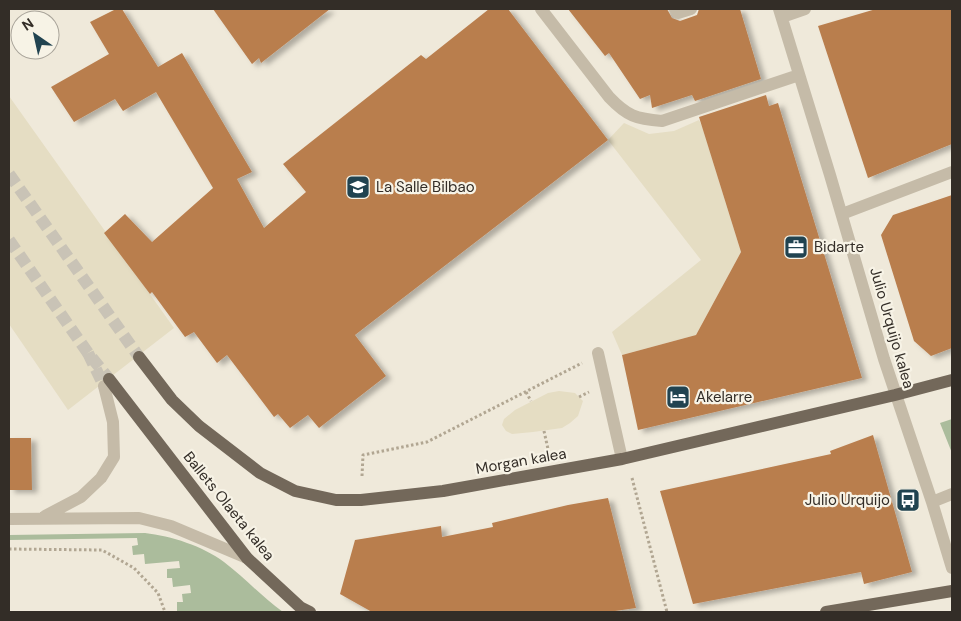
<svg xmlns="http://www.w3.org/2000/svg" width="961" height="621" font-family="'DM Sans',sans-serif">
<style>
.green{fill:#abbc9c}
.plaza{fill:#e5ddc3}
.building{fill:#b97e4e;filter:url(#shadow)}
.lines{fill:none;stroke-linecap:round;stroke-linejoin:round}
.minor-tunnel{stroke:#c9c3b6;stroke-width:12;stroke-dasharray:12 6;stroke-linecap:butt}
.major-tunnel{stroke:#c9c3b6;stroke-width:12;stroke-dasharray:12 6;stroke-linecap:butt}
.path{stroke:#b1a692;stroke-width:3;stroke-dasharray:2.5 2.5;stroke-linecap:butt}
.minor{stroke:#c5bba8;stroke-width:12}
.major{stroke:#73685a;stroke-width:12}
.labels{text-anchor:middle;stroke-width:4.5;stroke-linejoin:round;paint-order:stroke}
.poi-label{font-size:15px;fill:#332d27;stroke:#f7f3e6;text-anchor:start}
.street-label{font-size:15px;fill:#332d27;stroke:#f7f3e6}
</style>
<defs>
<filter id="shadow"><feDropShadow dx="5.5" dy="3" stdDeviation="2.5" flood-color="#0004"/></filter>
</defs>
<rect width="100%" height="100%" fill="#efe9da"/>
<!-- green -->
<path class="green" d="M952,419V453L940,423Z
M145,533C171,536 203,546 224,562C245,578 262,597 283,612H177V602H183L182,594L191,593L190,585L173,587L172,578H167V569L180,568L179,561L145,564L144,554L133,555L132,546L138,545L137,538L9,540V535Z"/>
<!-- plaza -->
<path class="plaza" d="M9,96L174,328L68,410L9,324Z
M699,120L702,126L741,252L696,335L622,355L612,332L701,260L608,140L624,123L649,134L674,131Z
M559,391L575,393L583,401L578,416L570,423L562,428L533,432L512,434L506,431L502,425L504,419L515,410L548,393Z"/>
<!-- building -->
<path class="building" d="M116,9H122L158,67L182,53L252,172L237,179L264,228L306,192L283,164L421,55L426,59L489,9H508L608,140L355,335L386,376L319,428L308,415L290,428L278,414L274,417L227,355L217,363L194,332L185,337L152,292L150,294L104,233L125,214L152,242L213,188L156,92L123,111L115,99L74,122L51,87L109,54L90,22Z
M213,9H330L261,63L259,58L252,64Z
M568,9H667L672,18L680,21L697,15L699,9H740L761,79L695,101L692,95L652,108L650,95L640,99L609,53L605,56Z
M876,9H952V144L868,178L818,26Z
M766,95L769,106L778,103L862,378L638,430L622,355L696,335L741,252L699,117Z
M952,195V348L931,356L914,341L881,235L893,215Z
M873,435L912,572L864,584L861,572L693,604L660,491L831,454L830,451Z
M9,438H31L32,490H9Z
M608,498L636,608L608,612H372L340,594L355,540L441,526L442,537L493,527L492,523L568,505Z"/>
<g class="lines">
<!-- minor-tunnel -->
<path class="minor-tunnel" d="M88,353L104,386"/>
<!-- major-tunnel -->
<path class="major-tunnel" d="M9,174L139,357
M9,240L88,353L109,379"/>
<!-- path -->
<path class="path" d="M526,392L531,401
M579,397L589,392
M544,431L548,449
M362,476L363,455L427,442L582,363
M632,478L667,612
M9,549L102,550L134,568L158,593L165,612"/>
<!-- minor -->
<path class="minor" d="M541,9L609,97C627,116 636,119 662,121L799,75
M675,9L678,13L691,9
M779,9L830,175L884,359L932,502L952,568
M782,17L805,9
M842,214L952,172
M598,353L622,459
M932,502L952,494
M45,516L81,497L101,478L114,457L113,422L104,386
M9,519L139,518L171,526L247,558"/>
<!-- major -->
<path class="major" d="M139,357L172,400L199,426L260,473L295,491L336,500H361L443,491L622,459L895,395L952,380
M109,379L247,558L300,607L310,612
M826,612L952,591"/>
</g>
<!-- icons -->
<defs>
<g id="school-square" transform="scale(1.25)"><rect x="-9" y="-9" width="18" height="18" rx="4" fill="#214350" stroke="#f7f3e6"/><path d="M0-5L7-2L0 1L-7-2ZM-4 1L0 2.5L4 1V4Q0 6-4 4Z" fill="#fff"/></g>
<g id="office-square" transform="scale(1.25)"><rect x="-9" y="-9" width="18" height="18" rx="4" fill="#214350" stroke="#f7f3e6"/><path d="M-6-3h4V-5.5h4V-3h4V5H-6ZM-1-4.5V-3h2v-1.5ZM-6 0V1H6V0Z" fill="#fff"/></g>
<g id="hotel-square" transform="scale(1.25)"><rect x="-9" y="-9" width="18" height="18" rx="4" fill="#214350" stroke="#f7f3e6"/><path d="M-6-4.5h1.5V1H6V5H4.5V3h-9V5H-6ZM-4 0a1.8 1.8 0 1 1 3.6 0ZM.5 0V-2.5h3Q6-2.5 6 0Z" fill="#fff"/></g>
<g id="bus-square" transform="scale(1.25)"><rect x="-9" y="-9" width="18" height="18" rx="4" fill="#214350" stroke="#f7f3e6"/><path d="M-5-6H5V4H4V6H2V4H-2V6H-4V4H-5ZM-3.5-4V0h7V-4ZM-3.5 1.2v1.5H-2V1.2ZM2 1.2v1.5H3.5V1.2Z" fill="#fff"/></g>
</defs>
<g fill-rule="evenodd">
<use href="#school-square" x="358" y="187"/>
<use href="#office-square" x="796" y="247"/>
<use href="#hotel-square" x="678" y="397"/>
<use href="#bus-square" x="908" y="500"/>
</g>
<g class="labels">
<!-- poi labels -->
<g class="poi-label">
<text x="376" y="192">La Salle Bilbao</text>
<text x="814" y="252">Bidarte</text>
<text x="696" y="402">Akelarre</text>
<text x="890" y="505" text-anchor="end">Julio Urquijo</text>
</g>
<!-- street labels -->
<g class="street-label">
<text transform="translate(892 328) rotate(74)" y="5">Julio Urquijo kalea</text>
<text transform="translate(521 461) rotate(-10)" y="5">Morgan kalea</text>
<text transform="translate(229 506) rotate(51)" y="5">Ballets Olaeta kalea</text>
</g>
</g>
<!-- border -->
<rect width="961" height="621" fill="none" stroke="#332d27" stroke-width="20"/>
<!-- north arrow -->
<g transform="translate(35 35) rotate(326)"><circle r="24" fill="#f7f3e6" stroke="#a9a49a"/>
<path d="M0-4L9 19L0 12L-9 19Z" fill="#214350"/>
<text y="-8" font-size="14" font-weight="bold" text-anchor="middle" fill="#332d27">N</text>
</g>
</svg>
